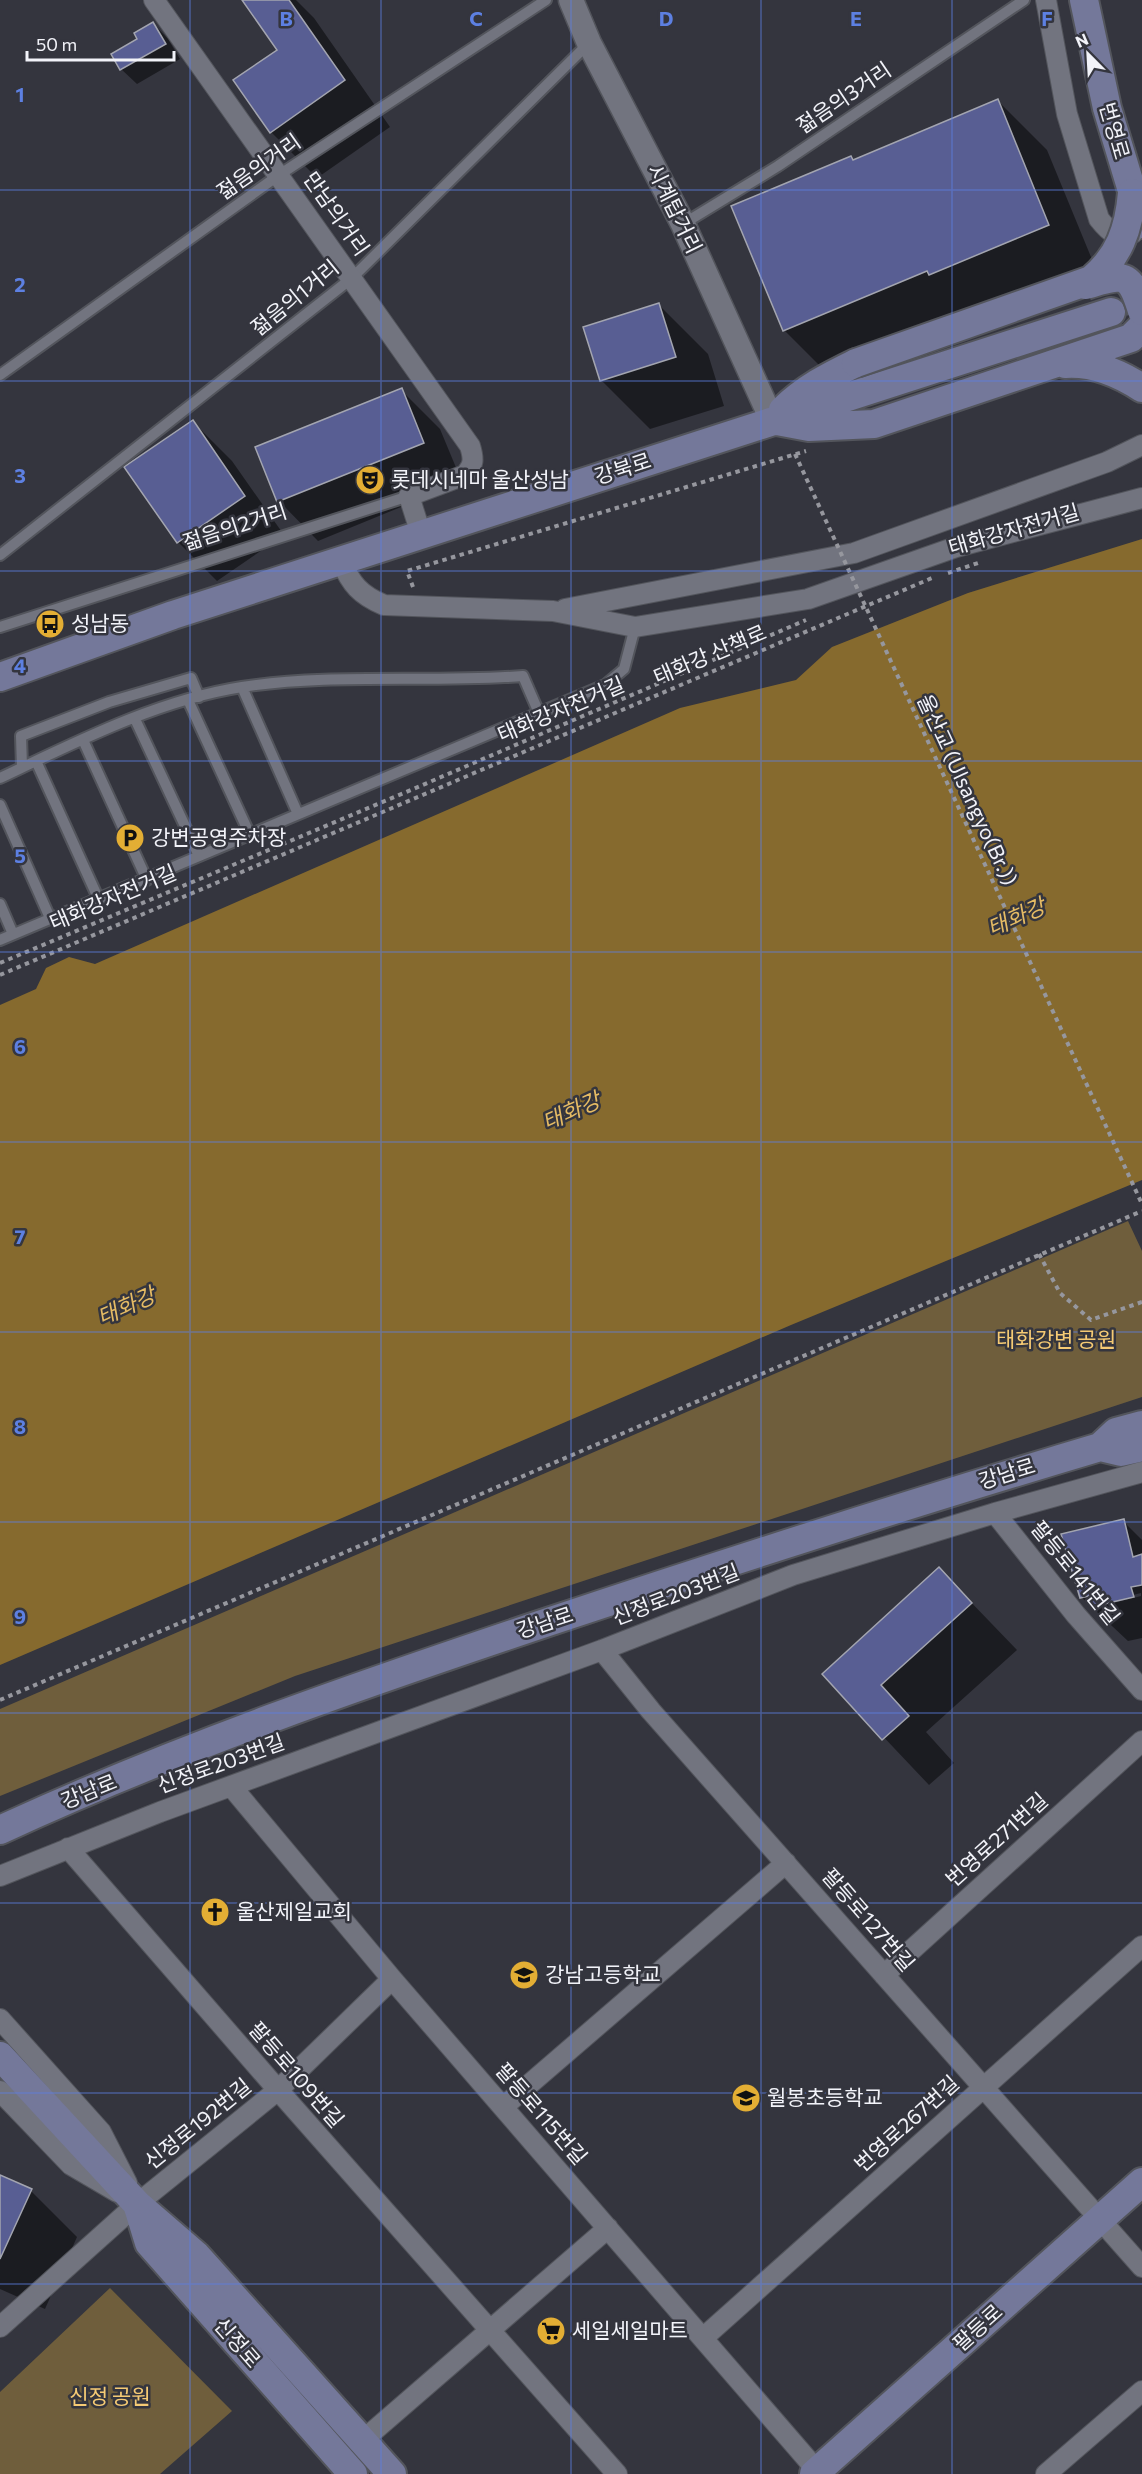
<svg xmlns="http://www.w3.org/2000/svg" width="1142" height="2474" font-family="Commissioner,'Noto Sans KR',sans-serif">
<style>
.green{fill:#6f5e3c}
.water{fill:#866a2e}
.shadow{fill:#0007;fill-rule:evenodd}
.building{fill:#585e93;stroke:#a3a5b0;stroke-width:1.5}
.lines{fill:none;stroke-linecap:round;stroke-linejoin:round}
.service-casing{stroke:#53555c;stroke-width:14}
.minor-casing{stroke:#53555c;stroke-width:22}
.tertiary-casing{stroke:#53555c;stroke-width:27}
.secondary-casing{stroke:#53555c;stroke-width:32}
.path{stroke:#96979e;stroke-width:4;stroke-dasharray:4.5 4.5;stroke-linecap:butt}
.service{stroke:#72747f;stroke-width:10}
.minor{stroke:#72747f;stroke-width:20}
.tertiary{stroke:#72747f;stroke-width:24}
.secondary{stroke:#74789a;stroke-width:28}
.secondary-bridge-casing{stroke:#53555c;stroke-width:32;stroke-linecap:butt}
.path-bridge{stroke:#96979e;stroke-width:4;stroke-dasharray:4.5 4.5;stroke-linecap:butt}
.secondary-bridge{stroke:#74789a;stroke-width:28}
.grid{fill:none;stroke:#5d80e2;stroke-width:1.5;stroke-opacity:0.55}
.labels{text-anchor:middle;stroke-width:5;stroke-linejoin:round;paint-order:stroke}
.street-label{font-size:21px;fill:#f2f3f9;stroke:#34353e}
.poi-label{font-size:21px;fill:#f2f3f9;stroke:#34353e;text-anchor:start}
.park-label{font-size:21px;fill:#f5ca74;stroke:#34353e}
.water-label{font-size:22px;font-style:italic;fill:#e5bb64;stroke:#34353e}
.grid-label{font-size:20px;text-anchor:middle;font-weight:bold;fill:#5d80e2;stroke:#34353e;stroke-width:5;stroke-linejoin:round;paint-order:stroke}
</style>
<rect width="100%" height="100%" fill="#34353e"/>
<!-- green -->
<path class="green" d="M1128,1221L1142,1251V1397L295,1676L0,1796V1709Z
M110,2288L232,2411L160,2474H0V2392Z"/>
<!-- water -->
<path class="water" d="M1142,539V1180L791,1325L0,1665V1005L36,989L46,968L69,957L95,964L680,708L796,680L832,647L968,593Z"/>
<!-- shadow -->
<path class="shadow" d="M244,0H296L314,18L390,127L317,178L271,132L279,50Z
M153,23L168,39L180,59L137,84L121,69Z
M998,101L1047,150L1098,274L833,379L784,330L851,158L854,161Z
M659,305L708,354L724,406L650,429L601,380Z
M401,390L440,429L462,482L318,541L279,501L257,448Z
M193,422L232,461L284,535L217,581L178,542Z
M1123,1521L1142,1540V1638L1128,1641L1081,1597ZM1141,1593V1596L1105,1605V1602Z
M939,1569L1017,1650L926,1732L954,1763L929,1785L824,1674Z
M0,2177L31,2191L77,2237L45,2309L0,2289Z"/>
<!-- building -->
<path class="building" d="M242,0H289L345,80L270,133L233,80L277,50Z
M153,22L166,44L120,70L111,54L137,39L134,33Z
M998,99L1049,225L929,275L927,271L783,331L731,206L851,156L853,160Z
M659,303L676,357L600,381L583,327Z
M402,388L424,443L277,502L255,447Z
M193,420L245,496L177,543L124,467Z
M1124,1519L1133,1557L1142,1554V1585L1131,1587L1134,1597L1091,1607L1089,1596L1080,1598L1061,1534Z
M939,1567L972,1603L881,1685L909,1716L882,1740L822,1674Z
M0,2175L32,2189L0,2259Z"/>
<g class="lines">
<!-- service casing -->
<g class="service-casing">
<path id="service" d="M683,224L778,166L1024,0
M0,375L279,175L546,0
M0,555L352,278L589,43
M0,627L409,496
M242,687L298,814
M188,700L250,835
M135,719L199,856
M83,740L147,880
M36,761L99,900
M22,767L21,736L109,702L191,678L199,697
M0,778C76,742 158,700 242,687C334,673 430,683 523,676L539,713
M0,805L50,918
M0,904L13,934
M0,940L605,685L624,669L635,627"/>
</g>
<!-- minor casing -->
<g class="minor-casing">
<path id="minor" d="M154,0L470,446C474,459 474,465 465,475L409,496L421,534
M1046,0L1067,114L1099,219C1110,233 1116,238 1133,233
M341,561C351,584 360,595 384,605L553,611L635,627L808,599L956,547L1142,498
M565,609L854,553L1107,462L1142,445
M995,1513L1076,1615L1142,1690
M602,1650L651,1711L1142,2267
M231,1786L392,1979L820,2474
M68,1848L278,2090L617,2474
M0,1876L160,1812L602,1650L793,1575L995,1513L1142,1472
M884,1975L1142,1741
M0,2019L101,2132L127,2183
M0,2091L71,2165L117,2192
M503,2107L786,1863
M0,2327L137,2204L278,2090L392,1979
M703,2338L1142,1946
M362,2441L608,2228
M1046,2474L1142,2391"/>
</g>
<!-- tertiary casing -->
<g class="tertiary-casing">
<path id="tertiary" d="M571,0L589,43L683,224L772,420"/>
</g>
<!-- secondary casing -->
<g class="secondary-casing">
<path id="secondary" d="M1084,0L1107,108L1142,224
M1065,364C1093,362 1119,373 1142,388
M783,410C804,389 829,376 856,363
M777,421L809,427L874,424L1131,338L1142,327
M0,677L173,615L1111,312
M1100,1447L1121,1452L1142,1447
M0,1830C177,1748 363,1684 548,1622C731,1561 915,1502 1100,1447L1116,1432L1142,1425
M0,2056L137,2204L196,2255L392,2474
M137,2204L149,2243L353,2474
M814,2474L1142,2182"/>
</g>
<!-- path -->
<path class="path" d="M948,573L978,563
M413,587L407,571L806,451
M0,963L404,793L806,620
M0,975L932,578
M1039,1254L1060,1293L1091,1320L1142,1302
M0,1700L1142,1211"/>
<!-- service -->
<use href="#service" class="service"/>
<!-- minor -->
<use href="#minor" class="minor"/>
<!-- tertiary -->
<use href="#tertiary" class="tertiary"/>
<!-- secondary -->
<use href="#secondary" class="secondary"/>
<!-- secondary-bridge casing -->
<g class="secondary-bridge-casing">
<path id="secondary-bridge" d="M1086,285C1124,273 1130,272 1142,311
M856,363L1091,280C1119,257 1129,229 1132,193"/>
</g>
<!-- path-bridge -->
<path class="path-bridge" d="M795,454L1142,1204"/>
<!-- secondary-bridge -->
<use href="#secondary-bridge" class="secondary-bridge"/>
</g>
<!-- grid -->
<path class="grid" d="M190,0V2474M381,0V2474M571,0V2474M761,0V2474M952,0V2474M0,190H1142M0,381H1142M0,571H1142M0,761H1142M0,952H1142M0,1142H1142M0,1332H1142M0,1522H1142M0,1713H1142M0,1903H1142M0,2093H1142M0,2284H1142"/>
<!-- icons -->
<defs>
<g id="theatre-disc" transform="scale(1.5)"><circle r="9.5" fill="#e3ae34" stroke="#34353e"/><path d="M-5-5.5Q0-4 5-5.5V0Q5 5 0 6Q-5 5-5 0ZM-3.3-2.5H-1v1.5H-3.3ZM1-2.5H3.3v1.5H1ZM-2.8 1Q0 5.5 2.8 1Z" fill="#111"/></g>
<g id="bus-disc" transform="scale(1.5)"><circle r="9.5" fill="#e3ae34" stroke="#34353e"/><path d="M-5-6H5V4H4V6H2V4H-2V6H-4V4H-5ZM-3.5-4V0h7V-4ZM-3.5 1.2v1.5H-2V1.2ZM2 1.2v1.5H3.5V1.2Z" fill="#111"/></g>
<g id="parking-disc" transform="scale(1.5)"><circle r="9.5" fill="#e3ae34" stroke="#34353e"/><path d="M-3.5-5.5H1a3.5 3.5 0 0 1 0 7H-1V5.5H-3.5ZM-1-3.4V-.6H.8a1.4 1.4 0 0 0 0-2.8Z" fill="#111"/></g>
<g id="church-disc" transform="scale(1.5)"><circle r="9.5" fill="#e3ae34" stroke="#34353e"/><path d="M-1.2-6h2.4v3.5h3.3v2.4h-3.3V6h-2.4V-.1h-3.3v-2.4h3.3Z" fill="#111"/></g>
<g id="school-disc" transform="scale(1.5)"><circle r="9.5" fill="#e3ae34" stroke="#34353e"/><path d="M0-5L7-2L0 1L-7-2ZM-4 1L0 2.5L4 1V4Q0 6-4 4Z" fill="#111"/></g>
<g id="supermarket-disc" transform="scale(1.5)"><circle r="9.5" fill="#e3ae34" stroke="#34353e"/><path d="M-6-5.5h2.5l.6 2H6L4.5 2H-2.5L-4.4-4H-6ZM-1.5 3.2a1.3 1.3 0 1 0 .1 0ZM3 3.2a1.3 1.3 0 1 0 .1 0Z" fill="#111"/></g>
</defs>
<g fill-rule="evenodd">
<use href="#theatre-disc" x="370" y="480"/>
<use href="#bus-disc" x="50" y="624"/>
<use href="#parking-disc" x="130" y="838"/>
<use href="#church-disc" x="215" y="1912"/>
<use href="#school-disc" x="524" y="1975"/>
<use href="#school-disc" x="746" y="2098"/>
<use href="#supermarket-disc" x="551" y="2331"/>
</g>
<g class="labels">
<!-- street labels -->
<g class="street-label">
<text transform="translate(844 98) rotate(-34)" y="7">젊음의3거리</text>
<text transform="translate(1114 131) rotate(74)" y="7">번영로</text>
<text transform="translate(259 167) rotate(-35)" y="7">젊음의거리</text>
<text transform="translate(674 209) rotate(64)" y="7">시계탑거리</text>
<text transform="translate(336 214) rotate(55)" y="7">만남의거리</text>
<text transform="translate(295 298) rotate(-39)" y="7">젊음의1거리</text>
<text transform="translate(623 469) rotate(-18)" y="7">강북로</text>
<text transform="translate(235 527) rotate(-18)" y="7">젊음의2거리</text>
<text transform="translate(1014 530) rotate(-16)" y="7">태화강자전거길</text>
<text transform="translate(710 655) rotate(-23)" y="7">태화강 산책로</text>
<text transform="translate(561 710) rotate(-23)" y="7">태화강자전거길</text>
<text transform="translate(967 790) rotate(65)" y="7">울산교 (Ulsangyo(Br.))</text>
<text transform="translate(113 898) rotate(-23)" y="7">태화강자전거길</text>
<text transform="translate(1007 1474) rotate(-17)" y="7">강남로</text>
<text transform="translate(1075 1573) rotate(51)" y="7">팔등로141번길</text>
<text transform="translate(676 1595) rotate(-21)" y="7">신정로203번길</text>
<text transform="translate(545 1623) rotate(-18)" y="7">강남로</text>
<text transform="translate(221 1764) rotate(-20)" y="7">신정로203번길</text>
<text transform="translate(89 1792) rotate(-22)" y="7">강남로</text>
<text transform="translate(997 1840) rotate(-42)" y="7">번영로271번길</text>
<text transform="translate(868 1920) rotate(49)" y="7">팔등로127번길</text>
<text transform="translate(296 2075) rotate(49)" y="7">팔등로109번길</text>
<text transform="translate(541 2114) rotate(49)" y="7">팔등로115번길</text>
<text transform="translate(198 2124) rotate(-39)" y="7">신정로192번길</text>
<text transform="translate(907 2124) rotate(-42)" y="7">번영로267번길</text>
<text transform="translate(978 2328) rotate(-42)" y="7">팔등로</text>
<text transform="translate(237 2343) rotate(49)" y="7">신정로</text>
</g>
<!-- poi labels -->
<g class="poi-label">
<text x="391" y="487">롯데시네마 울산성남</text>
<text x="71" y="631">성남동</text>
<text x="151" y="845">강변공영주차장</text>
<text x="236" y="1919">울산제일교회</text>
<text x="545" y="1982">강남고등학교</text>
<text x="767" y="2105">월봉초등학교</text>
<text x="572" y="2338">세일세일마트</text>
</g>
<!-- park labels -->
<g class="park-label">
<text x="1056" y="1347">태화강변 공원</text>
<text x="110" y="2404">신정 공원</text>
</g>
<!-- water labels -->
<g class="water-label">
<text transform="translate(1016 917) rotate(-24)" y="8">태화강</text>
<text transform="translate(571 1111) rotate(-24)" y="8">태화강</text>
<text transform="translate(126 1306) rotate(-24)" y="8">태화강</text>
</g>
</g>
<g class="grid-label">
<text x="286" y="26">B</text>
<text x="476" y="26">C</text>
<text x="666" y="26">D</text>
<text x="856" y="26">E</text>
<text x="1047" y="26">F</text>
<text x="20" y="102">1</text>
<text x="20" y="292">2</text>
<text x="20" y="483">3</text>
<text x="20" y="673">4</text>
<text x="20" y="863">5</text>
<text x="20" y="1054">6</text>
<text x="20" y="1244">7</text>
<text x="20" y="1434">8</text>
<text x="20" y="1624">9</text>
</g>
<!-- north arrow -->
<g transform="translate(1088 54) rotate(336)" stroke="#34353e" stroke-width="4.5" paint-order="stroke">
<path d="M0-4.5L10 22L0 15L-10 22Z" fill="#f2f3f9"/>
<text y="-9" font-size="16" font-weight="bold" text-anchor="middle" fill="#f2f3f9">N</text>
</g>
<!-- scale -->
<path d="M27 51v9h147v-9" fill="none" stroke="#f2f3f9" stroke-width="3"/>
<text x="36" y="51" font-size="18" fill="#f2f3f9" stroke="#34353e" stroke-width="4.5" paint-order="stroke">50 m</text>
</svg>
